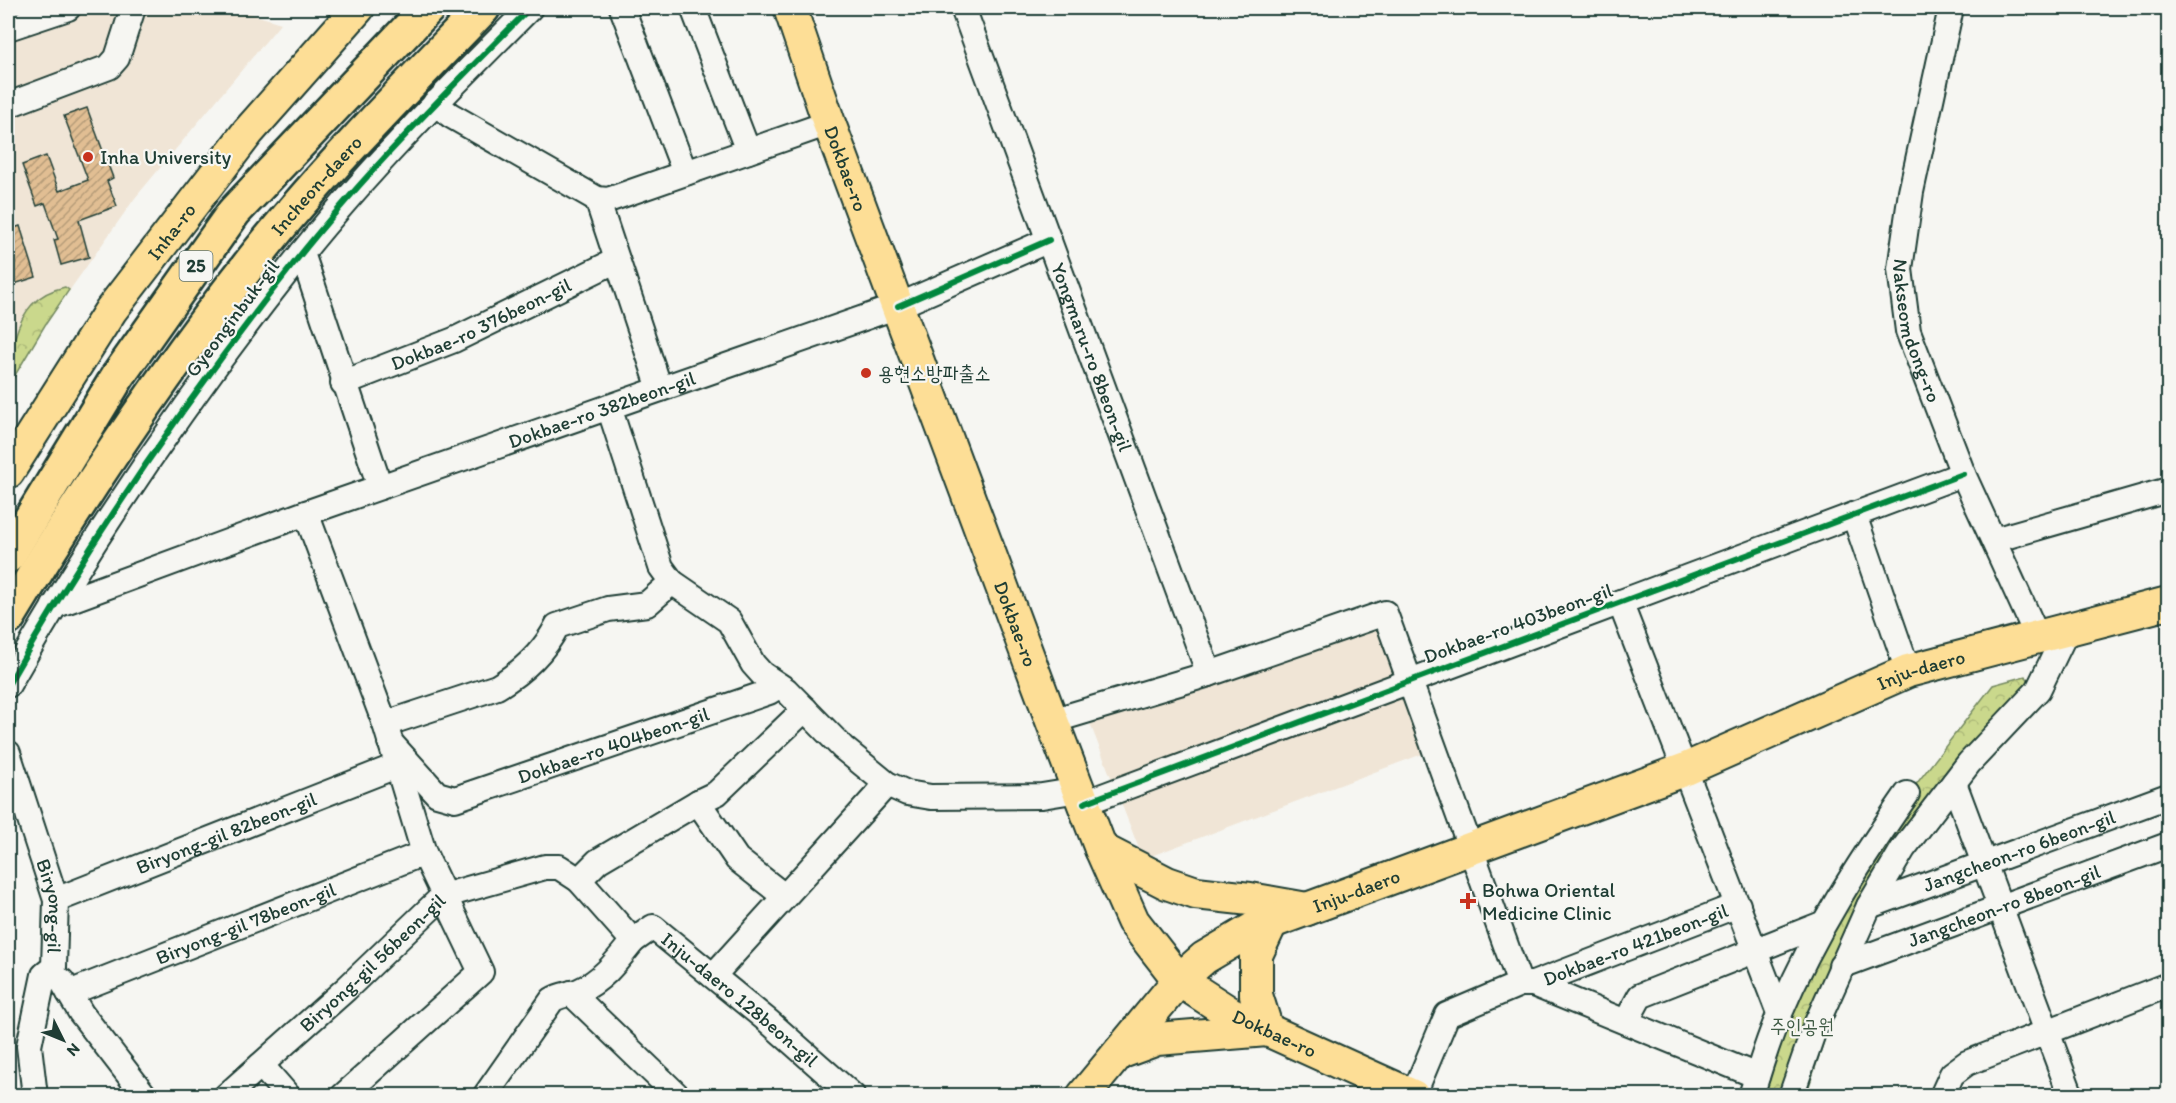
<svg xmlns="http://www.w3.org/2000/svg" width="2176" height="1103" font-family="Itim,'Poor Story',sans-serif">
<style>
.built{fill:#f0e5d6}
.forest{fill:url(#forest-crowns);stroke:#748a60;stroke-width:1.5}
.building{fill:url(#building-hatch);stroke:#1f3d34;stroke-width:1.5}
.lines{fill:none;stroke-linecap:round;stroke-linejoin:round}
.minor-casing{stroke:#1f3d34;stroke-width:28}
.major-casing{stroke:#1f3d34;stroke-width:36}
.highway-casing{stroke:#1f3d34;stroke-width:38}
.minor{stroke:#f6f6f2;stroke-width:24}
.major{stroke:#fdde96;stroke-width:32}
.highway{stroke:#fdde96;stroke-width:33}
.cycleway-casing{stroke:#f6f6f2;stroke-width:10}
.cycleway{stroke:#00873e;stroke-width:6}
.poi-dot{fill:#c8321e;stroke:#f6f6f2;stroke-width:2}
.labels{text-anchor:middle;stroke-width:4.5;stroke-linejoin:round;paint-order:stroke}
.shield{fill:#f6f6f2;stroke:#60746d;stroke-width:1.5}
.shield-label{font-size:18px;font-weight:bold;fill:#1f3d34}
.poi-label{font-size:20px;fill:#1f3d34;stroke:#f6f6f2;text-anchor:start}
.street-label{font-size:20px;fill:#1f3d34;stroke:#f6f6f2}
.park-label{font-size:20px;fill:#415c46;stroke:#f6f6f2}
</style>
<defs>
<pattern id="forest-crowns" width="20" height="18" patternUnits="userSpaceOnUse" patternTransform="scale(1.5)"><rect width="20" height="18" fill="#cad88c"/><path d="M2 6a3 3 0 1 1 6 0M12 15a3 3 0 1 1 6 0" fill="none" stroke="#adba79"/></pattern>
<pattern id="building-hatch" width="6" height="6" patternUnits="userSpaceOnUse" patternTransform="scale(1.5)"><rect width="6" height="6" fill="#e1be93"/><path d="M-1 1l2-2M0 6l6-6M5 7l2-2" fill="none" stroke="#b69c79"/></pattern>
</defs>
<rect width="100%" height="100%" fill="#f6f6f2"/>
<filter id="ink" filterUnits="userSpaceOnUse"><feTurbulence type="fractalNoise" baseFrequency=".0167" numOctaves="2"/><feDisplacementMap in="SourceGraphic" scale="12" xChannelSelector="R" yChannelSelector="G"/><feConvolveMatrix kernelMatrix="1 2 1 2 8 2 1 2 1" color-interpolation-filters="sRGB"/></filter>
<g filter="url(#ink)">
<!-- built -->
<path class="built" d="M8,8H233L281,23L135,198L45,325L8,387Z
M1384,624L1433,750L1143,859L1089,721Z"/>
<!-- forest -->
<path class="forest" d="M65,287L69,290L45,325L8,387V341L15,337C23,311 36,293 65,287Z
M2025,676L2031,682L1869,906L1806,1095L1755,1096L1779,1013L1890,818L1993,685Z"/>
<!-- building -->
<path class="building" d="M87,108L113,178L107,181L117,206L79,220L89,257L61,265L54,240L58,239L45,203L37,206L22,165L46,156L59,191L88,180L64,116Z
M20,226L36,277L8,286V230Z"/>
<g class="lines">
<!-- minor casing -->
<g class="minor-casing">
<g id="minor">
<path d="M622,8L685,173"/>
<path d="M693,8L748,151"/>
<path id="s1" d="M963,8L1209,674"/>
<path id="s2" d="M1951,8L1911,192L1900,269L1908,331L1963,474L2037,636"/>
<path d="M8,28L68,8"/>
<path d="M435,103L450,115L597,199L608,200L829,123"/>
<path d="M8,105L109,67L117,58L133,8"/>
<path d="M597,199L660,389"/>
<path d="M302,253L380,487"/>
<path id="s3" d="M343,383L454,340L617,260"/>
<path d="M609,407L661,567L672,582L729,621L753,664L762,674L786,690L843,748L887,784L907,793L931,797L1042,796L1079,790"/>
<path d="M306,513L385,724L424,853L481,972L343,1096"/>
<path d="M1854,515L1908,671"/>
<path d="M1994,540L2168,490"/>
<path d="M1620,602L1779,1013"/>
<path id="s4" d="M54,606L306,513L898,306L1049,240"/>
<path d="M8,685C91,539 186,400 290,268C362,176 448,90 530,8"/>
<path d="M1052,721L1209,674L1385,613L1520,984"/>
<path d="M385,724L497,687C522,672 544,652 557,626L608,609L647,604L672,582"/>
<path id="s5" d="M390,742L437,794L455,799L769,692L779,686"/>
<path id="s6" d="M8,753L56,900L54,967L44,975L29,1046L35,1096"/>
<path d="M1954,783L2071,1096"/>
<path d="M698,802L737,859L784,896"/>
<path d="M1084,803L1963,474"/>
<path d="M579,880L598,861L698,802L717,793L805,709"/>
<path id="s7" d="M56,900L396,766"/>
<path id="s8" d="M1869,906L2168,796"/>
<path id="s9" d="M1841,966L2168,845"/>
<path d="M713,976L887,784"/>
<path d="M62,981L81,1013L145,1096"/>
<path d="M1533,984L1757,1076"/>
<path id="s10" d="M69,993L424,853"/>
<path d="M571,993L678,1096"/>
<path d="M1626,1022L1640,996L1822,924"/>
<path d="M261,1065L288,1096"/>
<path id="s11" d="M226,1096L346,989L443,896L545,867H559L579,880L633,941L653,927L768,1021L853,1096"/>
<path d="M485,1096L552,1000C561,994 569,995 579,991C603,980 617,961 633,941"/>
<path id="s12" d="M1413,1096L1447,1015L1520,984H1533L1738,905"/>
<path d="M1751,1096C1760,1068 1768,1039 1780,1013C1813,934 1859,863 1907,794"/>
<path d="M1791,1096L1815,1027L1869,906L1903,849L1969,763L2038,690L2068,628"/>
<path d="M1942,1096L1952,1074L1967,1063L2168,985"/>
</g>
</g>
<!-- major casing -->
<g class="major-casing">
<g id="major">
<path id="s13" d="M790,8L829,123L1052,721L1101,849L1133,921L1179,980L1230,1013L1413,1096"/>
<path id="s14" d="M8,472L111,310L248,132L358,8"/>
<path d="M1101,849L1167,883L1196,893L1250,899L1307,909"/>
<path d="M1119,1053L1157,1039L1267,1030L1256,995V955L1271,923"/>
<path id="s15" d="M1083,1096L1179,980L1204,958L1253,929L1686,769L1908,671L2168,603"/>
</g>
</g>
<!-- highway casing -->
<g class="highway-casing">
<g id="highway">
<path d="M8,556L118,376L234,212L428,8"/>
<path id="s16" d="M8,618C87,487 172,359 268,241C335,159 410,84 483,8"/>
</g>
</g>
<!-- minor -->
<use href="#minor" class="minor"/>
<!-- major -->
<use href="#major" class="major"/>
<!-- highway -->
<use href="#highway" class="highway"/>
<!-- cycleway casing -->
<g class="cycleway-casing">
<path id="cycleway" d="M898,306L1049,240
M8,685C91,539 186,400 290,268C362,176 448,90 530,8
M1084,803L1963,474"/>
</g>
<!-- cycleway -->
<use href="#cycleway" class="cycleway"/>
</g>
</g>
<!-- markers -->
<g class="poi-dot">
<circle cx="88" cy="157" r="6"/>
<circle cx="866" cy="373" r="6"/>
<path d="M1465 892h6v6h6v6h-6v6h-6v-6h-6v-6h6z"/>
</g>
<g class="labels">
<!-- shield labels -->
<rect class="shield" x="179.5" y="251" width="33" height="30" rx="4.5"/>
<g class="shield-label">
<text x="196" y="272">25</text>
</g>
<!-- poi labels -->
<g class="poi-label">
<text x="100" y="164">Inha University</text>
<text x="878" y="380">용현소방파출소</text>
<text x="1482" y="897">Bohwa Oriental<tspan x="1482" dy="23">Medicine Clinic</tspan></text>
</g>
<!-- street labels -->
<g class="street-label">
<text dy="7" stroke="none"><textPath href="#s13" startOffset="170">Dokbae-ro</textPath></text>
<text dy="7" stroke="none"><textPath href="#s16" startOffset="532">Incheon-daero</textPath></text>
<text dy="7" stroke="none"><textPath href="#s14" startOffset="291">Inha-ro</textPath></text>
<text transform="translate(232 318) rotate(-53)" y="7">Gyeonginbuk-gil</text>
<text dy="7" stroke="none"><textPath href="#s3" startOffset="150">Dokbae-ro 376beon-gil</textPath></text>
<text dy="7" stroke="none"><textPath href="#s2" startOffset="330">Nakseomdong-ro</textPath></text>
<text dy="7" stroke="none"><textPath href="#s1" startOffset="372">Yongmaru-ro 8beon-gil</textPath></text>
<text dy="7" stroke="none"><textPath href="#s4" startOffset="582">Dokbae-ro 382beon-gil</textPath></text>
<text transform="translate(1518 623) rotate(-20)" y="7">Dokbae-ro 403beon-gil</text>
<text dy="7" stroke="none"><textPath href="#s13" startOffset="656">Dokbae-ro</textPath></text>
<text dy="7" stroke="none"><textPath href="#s15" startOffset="958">Inju-daero</textPath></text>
<text dy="7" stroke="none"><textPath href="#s5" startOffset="256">Dokbae-ro 404beon-gil</textPath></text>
<text dy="7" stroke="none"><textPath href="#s7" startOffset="183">Biryong-gil 82beon-gil</textPath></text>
<text dy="7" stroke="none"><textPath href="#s8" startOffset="160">Jangcheon-ro 6beon-gil</textPath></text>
<text dy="7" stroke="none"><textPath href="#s15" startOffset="351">Inju-daero</textPath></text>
<text dy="7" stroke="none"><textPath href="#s9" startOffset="174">Jangcheon-ro 8beon-gil</textPath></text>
<text dy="7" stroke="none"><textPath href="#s6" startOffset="160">Biryong-gil</textPath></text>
<text dy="7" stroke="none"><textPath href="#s10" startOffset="190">Biryong-gil 78beon-gil</textPath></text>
<text dy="7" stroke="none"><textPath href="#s12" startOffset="290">Dokbae-ro 421beon-gil</textPath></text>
<text dy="7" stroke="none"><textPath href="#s11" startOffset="198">Biryong-gil 56beon-gil</textPath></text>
<text dy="7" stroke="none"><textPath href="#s11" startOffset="658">Inju-daero 128beon-gil</textPath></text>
<text dy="7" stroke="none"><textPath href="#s13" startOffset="1160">Dokbae-ro</textPath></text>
</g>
<!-- park labels -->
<g class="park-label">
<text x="1802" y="1033">주인공원</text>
</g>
</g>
<!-- margin -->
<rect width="2176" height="1103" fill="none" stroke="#f6f6f2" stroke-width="30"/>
<rect x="15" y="15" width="2146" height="1073" fill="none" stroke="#1f3d34" stroke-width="2" filter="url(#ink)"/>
<!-- north arrow -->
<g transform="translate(63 1040) rotate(133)" stroke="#f6f6f2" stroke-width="4.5" paint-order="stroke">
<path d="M0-4.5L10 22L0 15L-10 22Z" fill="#1f3d34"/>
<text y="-9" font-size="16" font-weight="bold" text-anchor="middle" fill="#1f3d34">N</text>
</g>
</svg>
